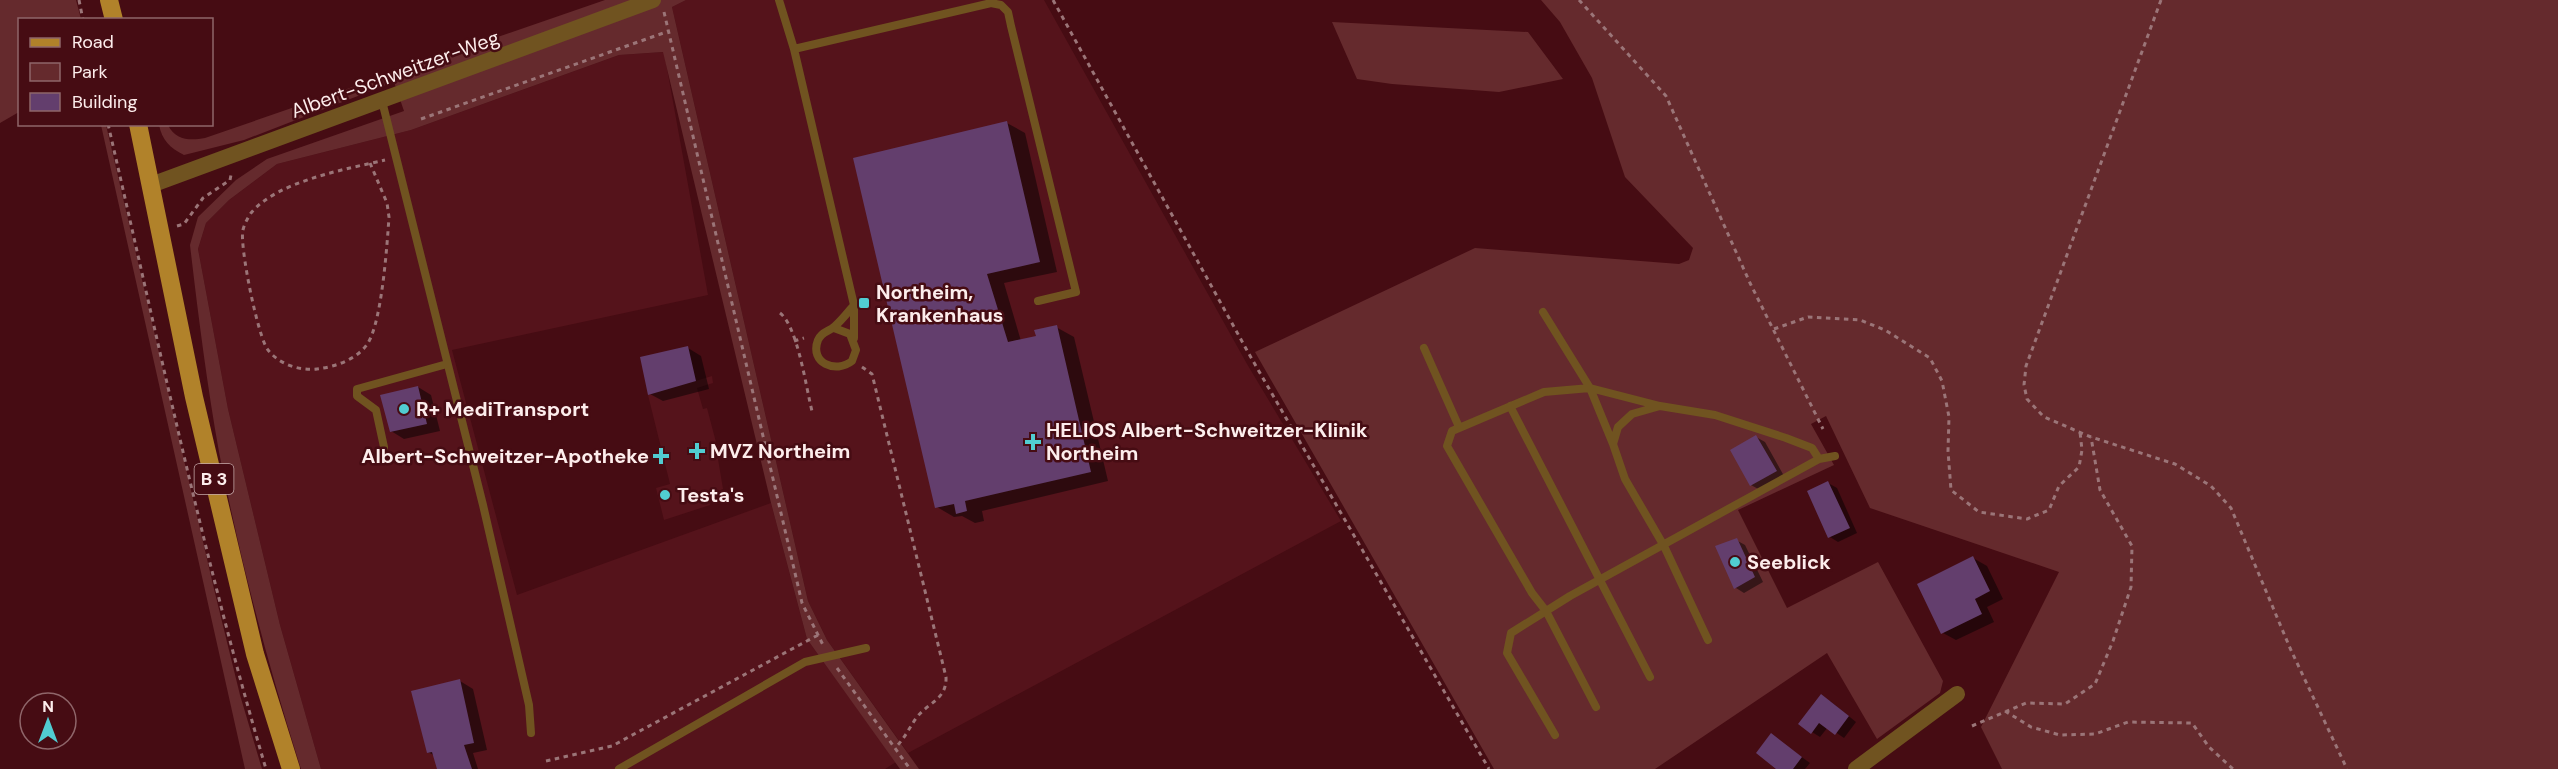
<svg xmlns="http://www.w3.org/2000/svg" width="2558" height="769" font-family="'DM Sans',sans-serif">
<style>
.built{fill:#55131b}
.green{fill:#652a2d}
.shadow{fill:#0007}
.building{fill:#633e6d}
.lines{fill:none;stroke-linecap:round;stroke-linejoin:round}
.path{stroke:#9b7578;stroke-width:3;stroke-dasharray:4.5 4.5;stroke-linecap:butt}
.lane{stroke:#705320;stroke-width:8}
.street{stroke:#705320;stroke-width:16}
.primary{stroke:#b1822a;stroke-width:18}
.poi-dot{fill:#51ccd1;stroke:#460c13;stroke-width:2}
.labels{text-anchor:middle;stroke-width:5;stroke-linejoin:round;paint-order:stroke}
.shield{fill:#460c13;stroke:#c6aaab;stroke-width:1.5}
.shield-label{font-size:18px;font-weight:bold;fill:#fdedec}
.street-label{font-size:20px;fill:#fdedec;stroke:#460c13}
.poi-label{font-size:20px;font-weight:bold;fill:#fdedec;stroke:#460c13;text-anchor:start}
</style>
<rect width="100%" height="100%" fill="#460c13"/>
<!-- built -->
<path class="built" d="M686,0H1044L1247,364L1341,521L908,753L827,640L808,601L672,7Z
M664,52L708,295L452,350L517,595L771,503L807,639L896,762L885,769H321L280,625L228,409L198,249L206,223L229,200L277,164L411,130L619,55Z
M712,376L713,383L697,388L703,409L707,408L717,446L730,443L733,455L718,459L723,489L708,496L710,505L664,520L656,488L670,484L648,395Z"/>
<!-- green -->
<path class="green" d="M0,0H76L81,19L20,20L19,112L0,123Z
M605,0H686L672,7L808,601L827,640L919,769H900L807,639L771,503L663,52L619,55L411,130L277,164L229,200L206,223L198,249L228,409L280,625L321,769H301C268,665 240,560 219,452C207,384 198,314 190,245L198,217L236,180L267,159L404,111L394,82L244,140L184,155C170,148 162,140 159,125H168C175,140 190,141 205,138Z
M1541,0H2558V769H2002L1981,727L2059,572L1870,508L1826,416L1811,424L1834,465L1738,510L1787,608L1878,562L1943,681L1940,693L1877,739L1827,653L1655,769H1494L1255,352L1475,248L1679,264L1689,260L1693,248L1625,177L1592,78L1560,22Z
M1332,22L1528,32L1563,79L1499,92L1392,84L1357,79Z
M101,125H106L214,589L240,695L262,769H245Z"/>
<!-- shadow -->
<path class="shadow" d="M1007,123L1025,133L1057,272L1004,283L1021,341L1037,337L1056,327L1074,337L1108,481L982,511L984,521L975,523L962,516L954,517L937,507Z
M688,348L701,356L709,389L663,401L650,394Z
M418,387L431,395L440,431L404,439L391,431Z
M1756,437L1765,442L1784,476L1760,490L1751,485Z
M1828,483L1837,488L1857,533L1838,542L1830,537Z
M1736,540L1745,545L1763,582L1744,593L1736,588L1717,547Z
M1973,558L1987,566L2003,599L1987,607L1994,622L1956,640L1943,633Z
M460,681L473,689L487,750L473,753L478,769H438L435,756L428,752Z
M1830,701L1856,722L1844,738L1828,727L1820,737L1812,732Z
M1771,735L1810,763L1805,769H1779Z"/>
<!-- building -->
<path class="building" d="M1007,121L1040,262L987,274L1008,342L1036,336L1034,330L1057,325L1091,472L965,501L967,511L956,514L954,504L935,508L853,158Z
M688,346L696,381L648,395L640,357Z
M418,386L427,424L390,432L380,395Z
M1756,435L1777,471L1750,486L1730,450Z
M1828,481L1850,528L1828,538L1807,491Z
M1737,538L1755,577L1734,589L1715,546Z
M1973,556L1990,591L1975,599L1982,614L1941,634L1917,584Z
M460,679L474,743L464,745L472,769H437L432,752L427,753L411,691Z
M1821,694L1849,716L1835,735L1819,723L1811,734L1798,724Z
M1771,733L1802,757L1793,769H1776L1756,753Z"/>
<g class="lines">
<!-- path -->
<path class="path" d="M79,0L83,20
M1053,0L1249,354L1489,769
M1579,0L1666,96L1750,283L1823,429
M2161,0L2026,366L2024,385L2027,399L2044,417L2091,437L2175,464L2211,486L2231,508L2290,648L2347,769
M664,12L802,603L823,645
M421,119L669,31
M108,124C158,340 203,557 266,769
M370,163L387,203L389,217C387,246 382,320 368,343C358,359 335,367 317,369C299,371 279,364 268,350C258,338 239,244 243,230C244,225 248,217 251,213C277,181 347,169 385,160
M177,226L184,224L203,198L230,180L231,175
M780,313C798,327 806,388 812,411
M1774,329L1808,317L1860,320L1885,330L1930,358L1942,381L1949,417L1948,451L1951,490L1979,512L2027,519L2049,510L2059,486L2079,467L2082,450L2080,432
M794,341L804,338
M862,367L872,374L946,677C947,699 929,702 917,717C909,728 905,738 895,748
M837,668L910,769
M2005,711L2031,727L2060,735L2095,734L2128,722L2192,723L2209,747L2233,769
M1972,726L2026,703L2065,704L2095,684L2113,641L2131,587L2132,546L2100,490L2091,437
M546,761L612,746L818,635"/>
<!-- lane -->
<path class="lane" d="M779,0L794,49L854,305V338
M794,49L991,3L1001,5L1008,12L1011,26L1076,292L1038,301
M382,101L483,505L529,705L531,733
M1543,312L1590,388L1613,444
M834,328L850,334L856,350L852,361C836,374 809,363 818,340C822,331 829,332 835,326C842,320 848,312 854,305
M1424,348L1459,427
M1510,406L1650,677
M384,447L376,410L357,396V389L447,364
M1708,640L1664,546L1625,479L1613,444L1618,427L1632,414L1660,406L1715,415L1786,438L1812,448L1819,459
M1596,707L1546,611L1532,593L1447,446L1452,431L1544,392L1590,388L1660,406
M1555,735L1507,653L1511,633L1570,596L1819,459L1835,456
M619,769L805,662L866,648"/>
<!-- street -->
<path class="street" d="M151,185L653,0
M1856,769L1957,694"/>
<!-- primary -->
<path class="primary" d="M109,0L114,20
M138,124L194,397L255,654L291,769"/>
</g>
<!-- markers -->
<g class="poi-dot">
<rect x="858" y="297" width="12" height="12" rx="3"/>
<circle cx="404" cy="409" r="6"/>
<path d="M1030 433h6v6h6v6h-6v6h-6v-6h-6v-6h6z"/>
<path d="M694 442h6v6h6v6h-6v6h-6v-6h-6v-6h6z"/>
<path d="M658 447h6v6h6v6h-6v6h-6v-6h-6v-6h6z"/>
<circle cx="665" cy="495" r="6"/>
<circle cx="1735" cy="562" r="6"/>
</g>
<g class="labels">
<!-- shield labels -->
<rect class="shield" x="194.5" y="464" width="39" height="30" rx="4.5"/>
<g class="shield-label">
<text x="214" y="485">B 3</text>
</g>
<!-- street labels -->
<g class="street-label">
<text transform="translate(395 74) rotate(-20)" y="7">Albert-Schweitzer-Weg</text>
</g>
<!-- poi labels -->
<g class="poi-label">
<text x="876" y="299">Northeim,<tspan x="876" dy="23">Krankenhaus</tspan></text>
<text x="416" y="416">R+ MediTransport</text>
<text x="1046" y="437">HELIOS Albert-Schweitzer-Klinik<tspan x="1046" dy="23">Northeim</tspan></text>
<text x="710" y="458">MVZ Northeim</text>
<text x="649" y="463" text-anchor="end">Albert-Schweitzer-Apotheke</text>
<text x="677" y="502">Testa's</text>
<text x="1747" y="569">Seeblick</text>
</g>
</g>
<!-- legend -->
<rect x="18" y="18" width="195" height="108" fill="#460c13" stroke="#8f666a" stroke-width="1.5"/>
<rect x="30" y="38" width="30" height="9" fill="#b1822a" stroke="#8f666a" stroke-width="1.5"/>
<text x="72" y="48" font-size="18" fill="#fdedec">Road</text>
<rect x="30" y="63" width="30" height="18" fill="#652a2d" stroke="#8f666a" stroke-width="1.5"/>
<text x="72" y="78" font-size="18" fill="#fdedec">Park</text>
<rect x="30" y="93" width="30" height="18" fill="#633e6d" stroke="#8f666a" stroke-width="1.5"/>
<text x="72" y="108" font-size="18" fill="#fdedec">Building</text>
<!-- north arrow -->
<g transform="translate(48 721)"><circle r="28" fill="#460c13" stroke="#8f666a" stroke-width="1.5"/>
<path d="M0-4.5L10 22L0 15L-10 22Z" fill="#51ccd1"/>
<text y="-9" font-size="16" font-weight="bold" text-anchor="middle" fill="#fdedec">N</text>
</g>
</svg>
